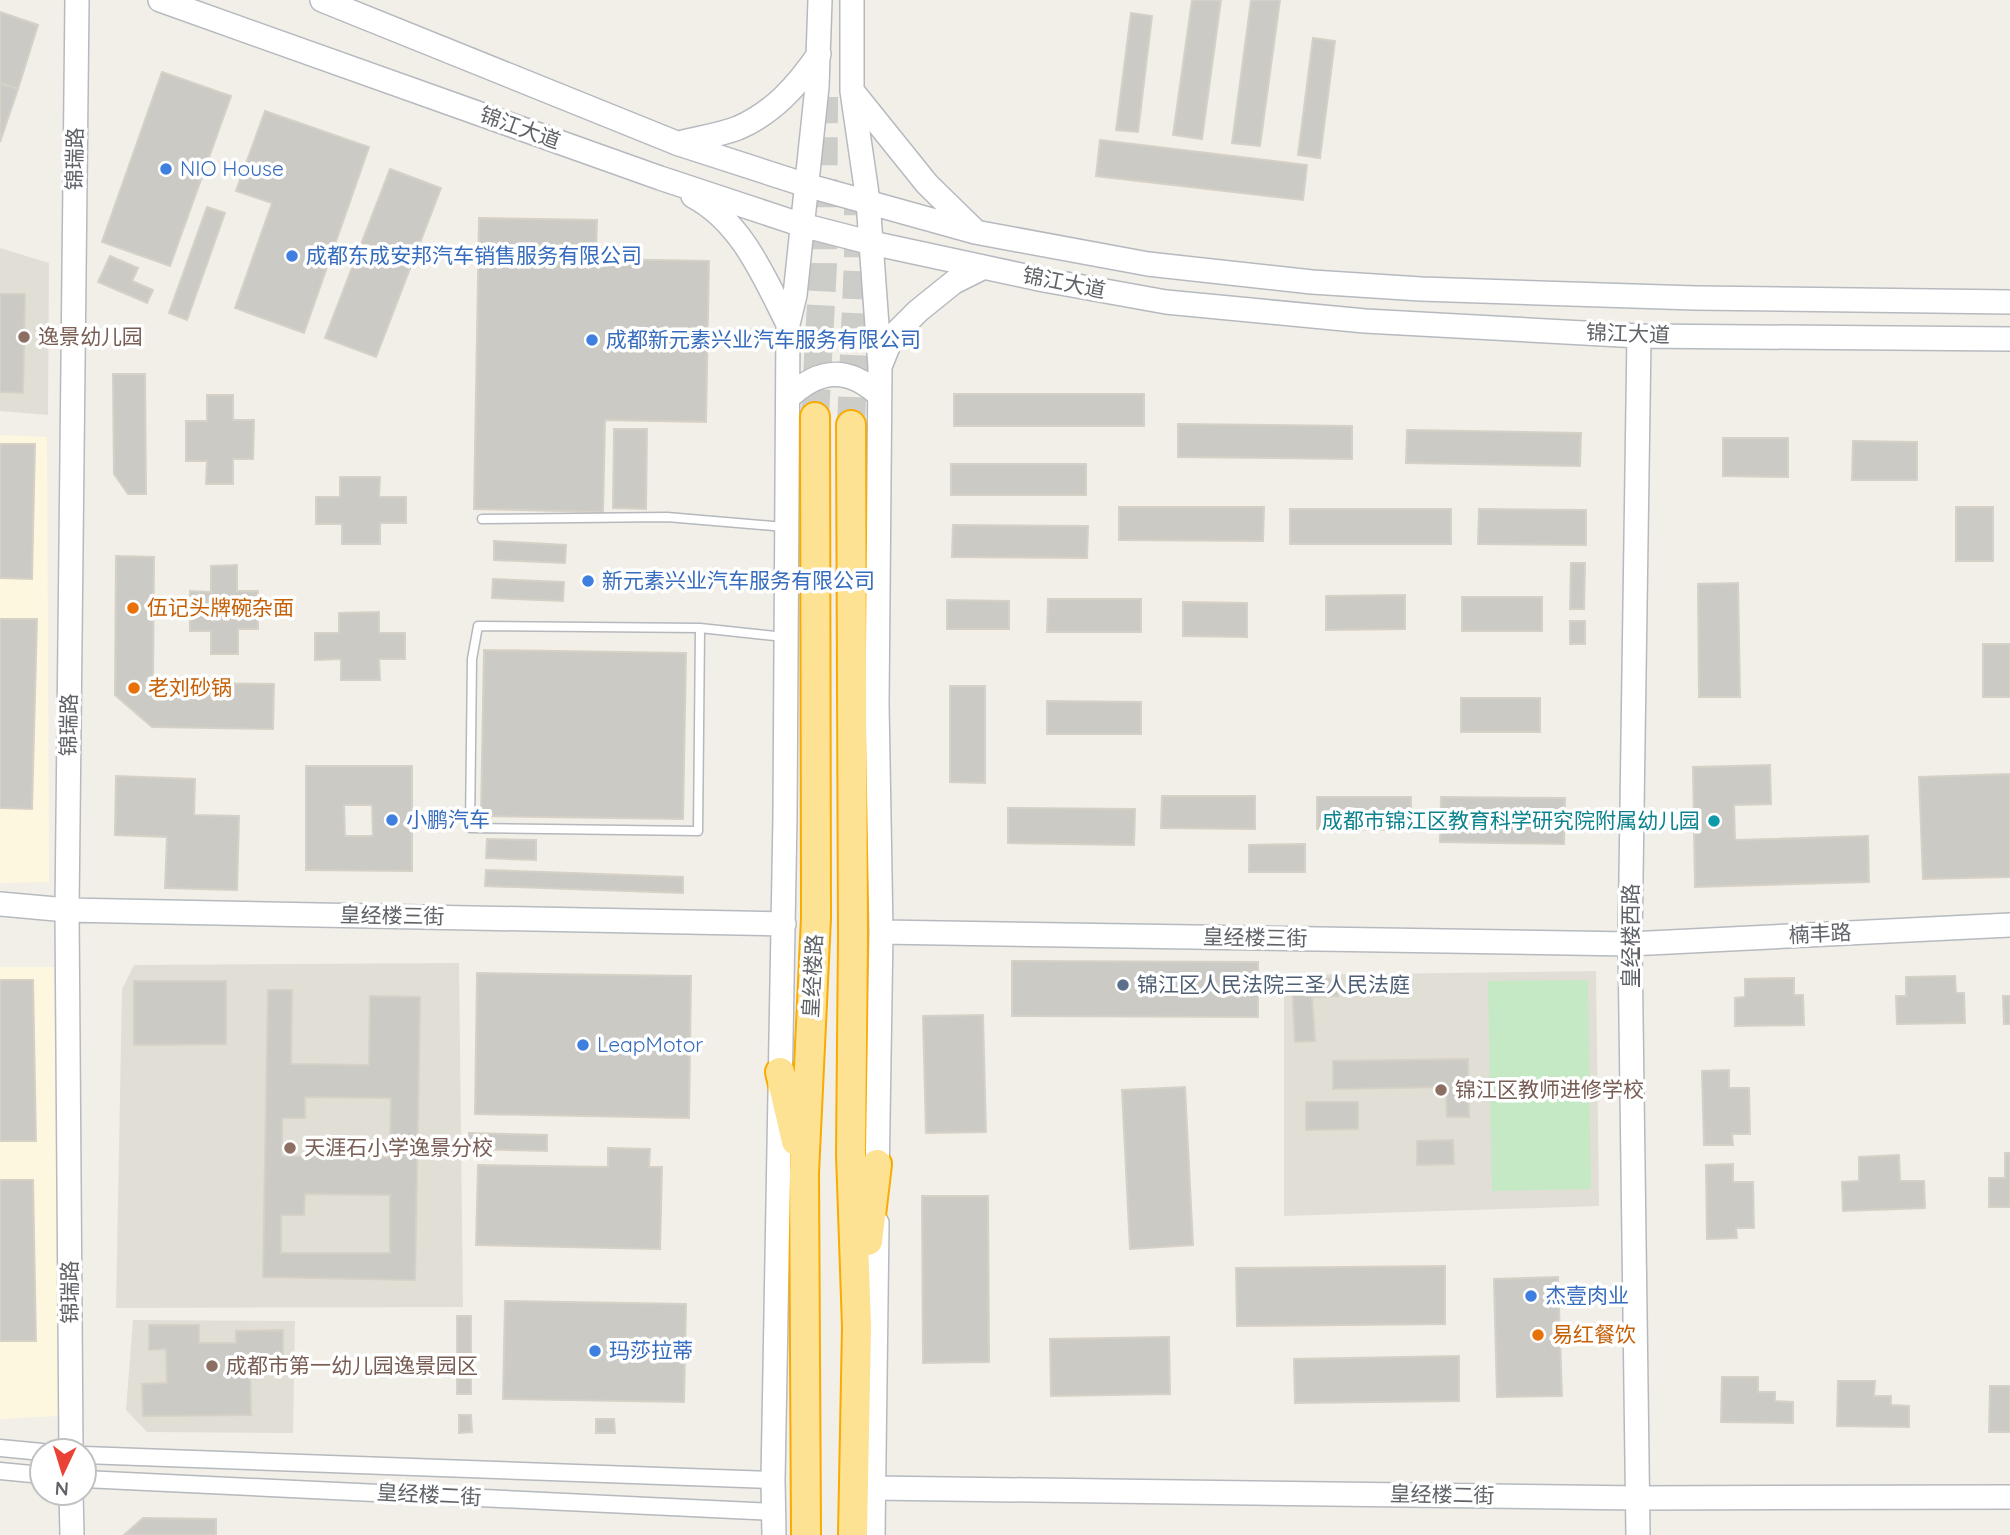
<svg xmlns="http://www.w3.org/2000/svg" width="2010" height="1535" font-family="Quicksand,'Noto Sans SC',sans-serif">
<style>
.commercial{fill:#fef7e0}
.education{fill:#e1ded6}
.green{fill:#c5e8c5}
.building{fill:#cccac5;stroke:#d6d1c6;stroke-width:2;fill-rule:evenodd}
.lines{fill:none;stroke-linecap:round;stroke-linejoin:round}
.highway-tunnel{stroke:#ccccc8;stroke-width:28;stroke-dasharray:28 14;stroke-linecap:butt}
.lane-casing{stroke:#b5b8bc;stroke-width:11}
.street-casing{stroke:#b5b8bc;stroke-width:19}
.secondary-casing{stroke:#b6babf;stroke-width:26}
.highway-casing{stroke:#f9ab00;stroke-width:32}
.lane{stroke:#fff;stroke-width:8}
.street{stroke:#fff;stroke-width:16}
.secondary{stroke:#fff;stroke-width:23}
.highway{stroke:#fde293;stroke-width:28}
.shop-dot{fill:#3f7fe0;stroke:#fff;stroke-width:2.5}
.education-dot{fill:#8d6e63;stroke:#fff;stroke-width:2.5}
.food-dot{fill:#e8710a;stroke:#fff;stroke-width:2.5}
.culture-dot{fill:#0f9aa8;stroke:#fff;stroke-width:2.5}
.service-dot{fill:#5c6f8a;stroke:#fff;stroke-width:2.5}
.labels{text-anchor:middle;stroke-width:7;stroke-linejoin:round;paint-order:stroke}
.street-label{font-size:21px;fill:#5f6368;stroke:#fff}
.shop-label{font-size:21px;fill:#366cbe;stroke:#fff;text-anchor:start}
.education-label{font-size:21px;fill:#785e54;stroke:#fff;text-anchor:start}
.food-label{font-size:21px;fill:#c56008;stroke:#fff;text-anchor:start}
.culture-label{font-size:21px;fill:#0d838f;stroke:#fff;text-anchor:end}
.service-label{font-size:21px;fill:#4e5e75;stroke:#fff;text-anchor:start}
</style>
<rect width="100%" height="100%" fill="#f1efe8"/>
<!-- commercial -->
<path class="commercial" d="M0,435L47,437L49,882L0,883Z
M0,967H54L59,1416L0,1419Z"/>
<!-- education -->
<path class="education" d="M0,248L49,263L48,415L0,411Z
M459,963L463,1307L116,1308L122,989L134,965Z
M1596,971L1599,1206L1284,1216V975Z
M133,1320L295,1321L293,1433L147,1432L126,1410Z"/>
<!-- green -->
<path class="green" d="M1588,980L1591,1189L1492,1191L1488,981Z"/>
<!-- building -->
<path class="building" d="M1192,0H1221L1202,139L1173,135Z
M1251,0H1280L1260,146L1232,143Z
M0,12L38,25L18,89L0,83Z
M1131,13L1152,16L1138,132L1116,130Z
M1313,38L1335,41L1320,158L1298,155Z
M162,72L231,96L170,266L102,242Z
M0,83L18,89L0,142Z
M265,111L369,147L304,333L235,308L272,203L236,191Z
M1100,140L1307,165L1303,200L1096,176Z
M390,169L441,188L376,357L325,338Z
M207,207L225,213L187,320L169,313Z
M479,218L597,220L596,259L709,261L706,422L605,420L603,512L474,509Z
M110,256L138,268L132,281L153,290L147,303L98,282Z
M0,294H25L23,393L0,392Z
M113,374H145L146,494H128L114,474Z
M954,394H1144V426H954Z
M207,395H233V420H254L253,459H233V484H206L207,461H186V421H207Z
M1178,424L1352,426V459L1178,457Z
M614,429H647L646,509L613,508Z
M1407,430L1581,433L1580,466L1406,463Z
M1723,438H1788V477L1723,476Z
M1853,441L1917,442V480H1852Z
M0,444H35L32,579L0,578Z
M951,464H1086V495H951Z
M340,477H380L379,497H406V523H380V544H342V524H316V497H340Z
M1119,507H1264L1263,541L1119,540Z
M1956,507H1993V561H1956Z
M1290,509H1451V544H1290Z
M1479,509L1586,510V545L1478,544Z
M953,525L1088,526L1087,558L952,557Z
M494,541L566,545L565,563L494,560Z
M116,556L154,557L153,683L274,684L273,729L152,727L115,695Z
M1571,563H1585L1584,609H1570Z
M237,565V591H258V629H238V654H211V631H190V591L211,592V566Z
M493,579L564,582L563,601L492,598Z
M1738,583L1740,697H1699L1698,584Z
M1405,595V629L1326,630V596Z
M1462,597H1542V631H1462Z
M1048,599H1141V632H1047Z
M947,600L1009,601V629H947Z
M1183,602L1247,603V637L1183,636Z
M379,612V633H405V659H379L380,680H341V659L315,660V633H339V613Z
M0,619H37L32,809L0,808Z
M1570,621H1585V644H1570Z
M1983,644H2010V697H1983Z
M484,650L686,653L683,819L481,816Z
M950,686H985V783L950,782Z
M1461,698H1540V732H1461Z
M1047,701L1141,702V734H1047Z
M1770,765L1771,804L1734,805L1735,840L1868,836L1869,882L1695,887L1693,767Z
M306,766H412V871L306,870ZM344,805H372L373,836H345Z
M2010,774V877L1923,879L1919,777Z
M116,776L195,779L194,815L239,816L237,890L165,888L167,837L115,835Z
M1162,796H1255V829L1161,828Z
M1317,797H1411V830L1317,829Z
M1441,797L1565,798L1564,844L1440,842Z
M1008,808L1135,809L1134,845L1008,843Z
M487,839L536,840V860L486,858Z
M1305,844V872H1249V845Z
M486,870L683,877V893L485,886Z
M1012,961L1258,962V1017L1012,1016Z
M477,973L691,976L689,1118L475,1114Z
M1955,976L1956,993H1964L1965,1023L1897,1024L1896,996H1906V977Z
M1337,978L1338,996L1312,997L1315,1041L1295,1042L1292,981Z
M1794,978V995H1803L1804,1025L1735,1026V998L1745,997V979Z
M0,980H33L36,1141H0Z
M134,981H226V1044L134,1045Z
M268,990H292L291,1064L369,1065L370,996L420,997L415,1280L263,1277ZM305,1097L391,1098L390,1157L282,1156V1118H305ZM305,1194L390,1195V1253H281V1215H304Z
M2003,996H2010V1024H2004Z
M983,1015L986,1132L926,1133L923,1016Z
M1468,1059L1469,1117H1447L1446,1087L1333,1089V1061Z
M1729,1070V1088H1749L1750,1134H1732L1733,1145H1704L1702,1071Z
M1185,1087L1193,1245L1130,1249L1122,1090Z
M1306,1102H1358V1129L1306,1130Z
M469,1133L547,1135V1151L469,1149Z
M1453,1140L1454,1164L1417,1165V1141Z
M608,1148L650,1149L649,1167H662L660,1249L476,1245L478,1165L608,1167Z
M2005,1153H2010V1207H1989V1178H2005Z
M1899,1155L1900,1181H1924L1925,1208L1843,1211L1842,1182L1859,1181V1157Z
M1733,1164V1182H1753L1754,1228H1736L1737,1238L1707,1239L1706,1165Z
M0,1180H33L36,1341H0Z
M922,1196H988L989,1362L923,1363Z
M1445,1266V1324L1237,1326L1236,1268Z
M1558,1277L1562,1396L1497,1397L1494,1279Z
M505,1301L686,1304L684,1402L503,1399Z
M457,1316H471V1394H457Z
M149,1325H199V1343H236V1331L283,1330V1374L271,1375V1364H250L251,1415L143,1416L142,1384L167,1383L166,1349L149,1350Z
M1169,1337L1170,1394L1051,1396L1050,1339Z
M1459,1356V1401L1295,1403L1294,1359Z
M1722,1377H1758V1392H1775V1401L1793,1402V1423L1721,1422Z
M1838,1381H1875L1874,1396H1891V1405L1909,1406V1427L1837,1426Z
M1990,1386H2010V1432H1989Z
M459,1415H471L472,1432L459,1433Z
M596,1419H614L615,1433H596Z
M143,1518L216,1519V1535H124Z"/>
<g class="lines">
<!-- highway-tunnel -->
<path class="highway-tunnel" d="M815,417L823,264L824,97
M851,425L858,259V180"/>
<!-- lane casing -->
<g class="lane-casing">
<path id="lane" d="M482,519L667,517L785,527
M700,628L698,831L470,828L472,659L478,626L700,628L784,637"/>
</g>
<!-- street casing -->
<g class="street-casing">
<path id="street" d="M0,1448L42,1452
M84,1455L773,1480
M0,1471L42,1475
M84,1479L774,1512"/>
</g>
<!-- secondary casing -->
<g class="secondary-casing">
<path id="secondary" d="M160,0L660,178L802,225L872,243L1044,280L1166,302L1365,321L1639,336L2010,339
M322,0L679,144L806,185L975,232L1148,264L1312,282L1421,289L1695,298L2010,302
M852,0V91L868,201L880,367L877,704L881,932L877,1182
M853,92L927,184L973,229
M679,143C698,138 720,135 738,128C773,113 798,85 819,54
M693,196C742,222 764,277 788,324
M881,364L892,337L918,311L954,282L984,267
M788,398C818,369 847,366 878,394
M0,904L67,910L784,924
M881,932L1630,944L2010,925
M71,1451L67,910L77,0
M873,1488L1638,1498L2010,1497
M71,1493L72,1535
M774,1535L773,1480L785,817L788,324L795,295L817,87L820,0
M873,1535L877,1223
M1638,1535L1630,944L1639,336"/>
</g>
<!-- highway casing -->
<g class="highway-casing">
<path id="highway" d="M851,425L853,936L851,1155L857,1327L853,1535
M780,1072L796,1141
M868,1241L877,1164
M806,1535L804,1173L816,918L815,417"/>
</g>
<!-- lane -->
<use href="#lane" class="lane"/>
<!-- street -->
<use href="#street" class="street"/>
<!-- secondary -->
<use href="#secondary" class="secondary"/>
<!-- highway -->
<use href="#highway" class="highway"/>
</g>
<!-- markers -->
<g class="shop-dot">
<circle cx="166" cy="169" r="7"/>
<circle cx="292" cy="256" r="7"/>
<circle cx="592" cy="340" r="7"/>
<circle cx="588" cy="581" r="7"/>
<circle cx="392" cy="820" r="7"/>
<circle cx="583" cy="1045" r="7"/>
<circle cx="1531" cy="1296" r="7"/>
<circle cx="595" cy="1351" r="7"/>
</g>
<g class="education-dot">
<circle cx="24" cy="337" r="7"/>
<circle cx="1441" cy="1090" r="7"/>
<circle cx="290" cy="1148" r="7"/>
<circle cx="212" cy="1366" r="7"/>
</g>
<g class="food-dot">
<circle cx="133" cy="608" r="7"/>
<circle cx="134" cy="688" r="7"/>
<circle cx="1538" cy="1335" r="7"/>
</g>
<circle class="culture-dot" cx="1714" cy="821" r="7"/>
<circle class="service-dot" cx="1123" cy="985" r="7"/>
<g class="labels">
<!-- street labels -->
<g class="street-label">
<text transform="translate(520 128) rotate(20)" y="7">锦江大道</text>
<text transform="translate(75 159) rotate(-89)" y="7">锦瑞路</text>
<text transform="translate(1064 283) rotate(11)" y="7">锦江大道</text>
<text transform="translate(1628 334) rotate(2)" y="7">锦江大道</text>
<text transform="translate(69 725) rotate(-89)" y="7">锦瑞路</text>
<text transform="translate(392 916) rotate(1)" y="7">皇经楼三街</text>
<text transform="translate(1820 934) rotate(-3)" y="7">楠丰路</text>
<text transform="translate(1631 936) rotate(-90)" y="7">皇经楼西路</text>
<text transform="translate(1255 938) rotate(1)" y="7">皇经楼三街</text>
<text transform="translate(813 976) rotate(-87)" y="7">皇经楼路</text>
<text transform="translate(70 1292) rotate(-90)" y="7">锦瑞路</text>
<text transform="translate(429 1495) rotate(3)" y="7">皇经楼二街</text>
<text transform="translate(1442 1495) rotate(1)" y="7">皇经楼二街</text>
</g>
<!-- shop labels -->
<g class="shop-label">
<text x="180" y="176">NIO House</text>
<text x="306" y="263">成都东成安邦汽车销售服务有限公司</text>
<text x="606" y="347">成都新元素兴业汽车服务有限公司</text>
<text x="602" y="588">新元素兴业汽车服务有限公司</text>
<text x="406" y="827">小鹏汽车</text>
<text x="597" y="1052">LeapMotor</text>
<text x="1545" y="1303">杰壹肉业</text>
<text x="609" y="1358">玛莎拉蒂</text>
</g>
<!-- education labels -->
<g class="education-label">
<text x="38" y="344">逸景幼儿园</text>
<text x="1455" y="1097">锦江区教师进修学校</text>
<text x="304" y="1155">天涯石小学逸景分校</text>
<text x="226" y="1373">成都市第一幼儿园逸景园区</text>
</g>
<!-- food labels -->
<g class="food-label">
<text x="147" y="615">伍记头牌碗杂面</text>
<text x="148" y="695">老刘砂锅</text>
<text x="1552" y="1342">易红餐饮</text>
</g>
<!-- culture labels -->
<g class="culture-label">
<text x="1700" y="828">成都市锦江区教育科学研究院附属幼儿园</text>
</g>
<!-- service labels -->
<g class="service-label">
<text x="1137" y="992">锦江区人民法院三圣人民法庭</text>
</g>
</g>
<!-- north arrow -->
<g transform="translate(63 1472) rotate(184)"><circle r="33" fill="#ffffff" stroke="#bfc1c3" stroke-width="2"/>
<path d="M0-5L12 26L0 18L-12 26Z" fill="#ea4335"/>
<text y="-10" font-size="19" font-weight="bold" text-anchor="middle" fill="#5f6368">N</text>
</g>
</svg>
